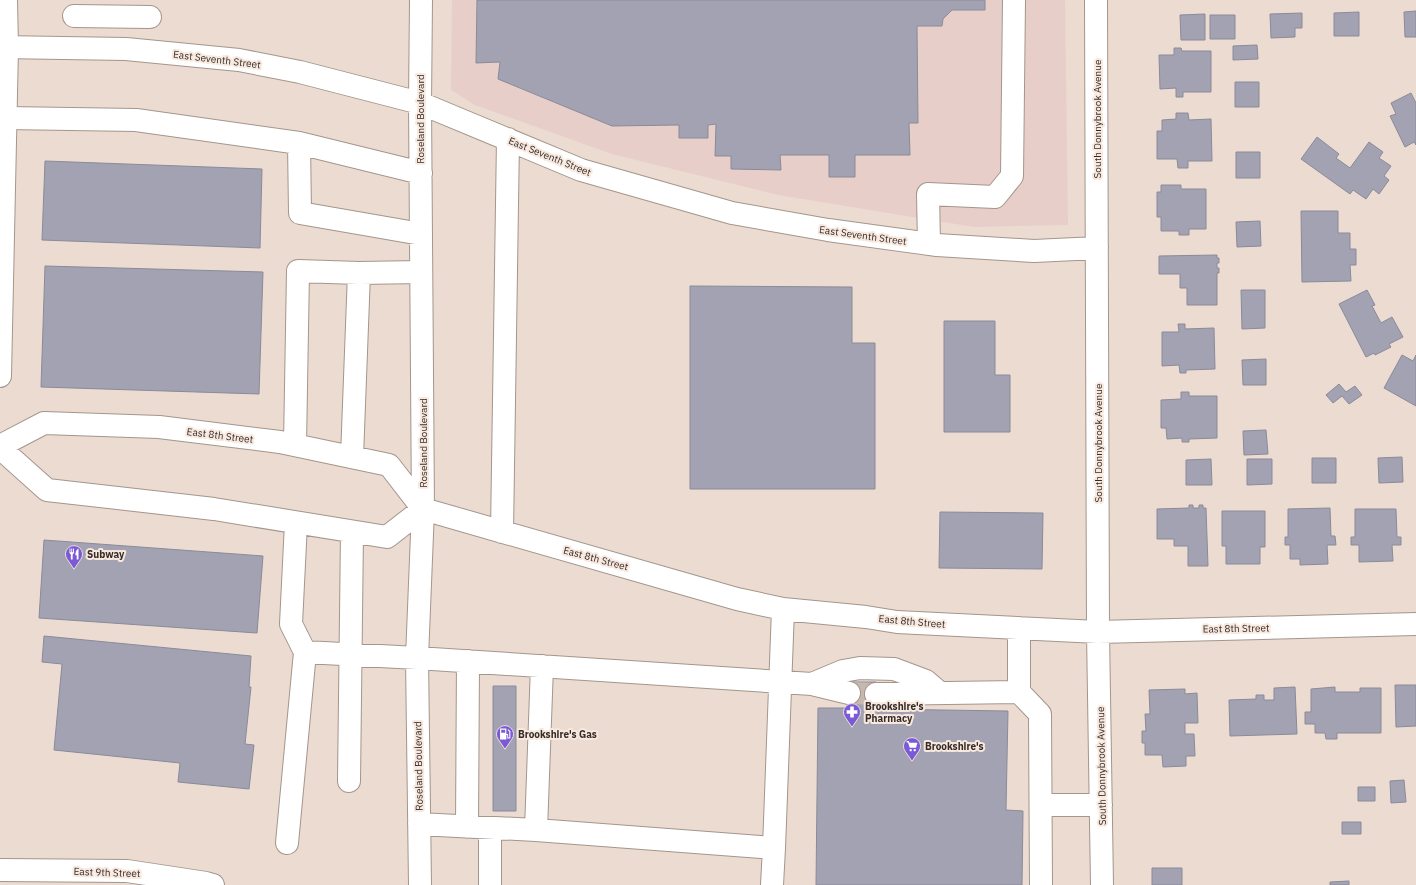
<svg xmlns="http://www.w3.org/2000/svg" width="1416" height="885" font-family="'IBM Plex Sans',sans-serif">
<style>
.medical{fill:#e8cec9}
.building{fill:#a2a2b2;stroke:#8a8a99}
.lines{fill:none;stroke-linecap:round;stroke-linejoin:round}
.minor-tunnel{stroke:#c6b8af;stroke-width:22;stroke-dasharray:22 11;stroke-linecap:butt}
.minor-casing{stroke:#a4968c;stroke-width:24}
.major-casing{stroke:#a4968c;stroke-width:24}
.minor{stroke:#fff;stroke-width:22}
.major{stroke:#fff;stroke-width:22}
.labels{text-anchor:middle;stroke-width:4;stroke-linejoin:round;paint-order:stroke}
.street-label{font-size:10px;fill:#332c29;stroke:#f8e8de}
.poi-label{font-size:10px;font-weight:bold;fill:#332c29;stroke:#f8e8de;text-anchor:start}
</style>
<rect width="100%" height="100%" fill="#ebdbd1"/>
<!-- medical -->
<path class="medical" d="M452,0H1065L1068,225L974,227L778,195L612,154L475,105L451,90Z"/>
<!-- building -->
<path class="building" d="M477,0H985V10H952L943,19L942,26H917L918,123H909L910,155H855V177H829V155H780L781,170L731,169V156H715L716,124L708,125V138H679V125L612,126L498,79L500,62L476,63Z
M1416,11V37H1405L1404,12Z
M1359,12V36H1334V13Z
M1302,13V28H1295V37L1271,38L1270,14Z
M1205,14V40H1181L1180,15Z
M1210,15H1235V39H1210Z
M1257,45L1258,59L1233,60V46Z
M1174,48H1181L1182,51H1211V92H1183V97H1176V88L1160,89L1159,55H1174Z
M1235,82H1259V107H1235Z
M1411,93L1416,103V145L1414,142L1405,147L1390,116L1396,114L1391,103Z
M1176,113H1188L1189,120L1211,119L1212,161H1188V168H1178L1177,159H1157V131H1162V120L1176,119Z
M1317,137L1339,154L1336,158L1350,168L1369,142L1383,152L1379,158L1391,166L1384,176L1389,180L1379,194L1373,189L1366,199L1353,190L1350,194L1301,159Z
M1236,152H1260V178H1236Z
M45,161L262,169L260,248L42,240Z
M1161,185H1181V189H1206V229H1189V235H1179V231H1161V217H1157V192H1161Z
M1301,211H1338V233H1350V249H1356V265H1350L1351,281L1302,282Z
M1260,221L1261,246L1237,247L1236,222Z
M1217,255V258H1219V263H1217V268H1219V273H1217V305H1187V288H1180V274H1159V256Z
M45,266L263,272L259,394L41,387Z
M690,286L852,287V343H875V489H690Z
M1241,290H1265V328L1242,329Z
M1367,290L1375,305L1372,306L1381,323L1392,317L1403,337L1389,344L1391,347L1375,355L1374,353L1366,357L1339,304Z
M944,321H995V375H1010V432H944Z
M1178,324H1185V329L1214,328L1215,369L1186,370V373H1180L1179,365L1162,366V332H1179Z
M1402,355L1413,361L1416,355V406L1384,388Z
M1266,359V385H1243L1242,360Z
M1339,384L1346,392L1355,386L1362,395L1349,404L1342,396L1333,403L1326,395Z
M1181,392H1189V396H1217V438L1189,439V442H1182V438L1167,439L1166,428H1161V400L1181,399Z
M1266,430L1268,454L1244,455L1243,431Z
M1402,457L1403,482L1379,483L1378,458Z
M1312,458H1336V483H1312Z
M1211,459L1212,485H1186V460Z
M1247,459H1272V484L1247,485Z
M1189,505H1193V508H1199V505H1203V508H1206L1208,566H1188V546H1174V539H1157V509L1189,508Z
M1330,508L1331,536H1335L1336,545H1327L1328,564L1300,565V559H1290V545H1285V537H1288V509Z
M1355,509H1396L1397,537H1401V545H1392L1393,561L1359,562V545H1351V537H1355Z
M1222,511H1265V547H1260V564H1226V546H1222Z
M940,512L1043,513L1042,569L939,568Z
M44,540L263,556L257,633L39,618Z
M44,636L251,656L249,687H251L245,744L254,745L249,789L178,782L180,763L54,750L62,664L42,662Z
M849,682H876V709L1008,711L1006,810L1023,811L1022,885H816L818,708H849Z
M1395,685H1416V726L1396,727Z
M493,686H516V811H493Z
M1295,687L1297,734L1230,736L1229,700L1256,699V695H1264V700H1274V688Z
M1335,687V692H1360V688H1381V733H1337V739H1326L1325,733H1315V724H1305V712H1311V689Z
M1185,689V694L1197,693L1198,723H1185V734H1194L1195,756H1186V766L1163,767L1162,755H1145V743H1142V731H1146L1145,714H1150L1149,690Z
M1404,780L1406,802L1391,803L1390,781Z
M1358,787H1375V801H1358Z
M1342,822H1361V834H1342Z
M1152,868H1182V885H1152Z
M1349,881V885H1330V882Z"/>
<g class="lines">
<!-- minor-tunnel -->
<path class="minor-tunnel" d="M849,693L876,694"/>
<!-- minor casing -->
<g class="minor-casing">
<path id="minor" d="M1096,0L1098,632L1102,885
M74,16L150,17
M0,47L126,49L239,60L300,72L420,103L581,170L732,213L828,230L937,245L1034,251L1097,248
M6,118L136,120L299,143
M421,173L299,143L300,213L421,234
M929,244L928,194L995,197L1012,176L1014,0
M295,445L298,271L359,273L421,272
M0,446L44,423L159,427L280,442L389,465L423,509L737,599L783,609L866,617L897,622L1098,632L1416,624
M0,448L47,490L214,509L387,537L423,509
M352,457L359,273
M502,532L508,139
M305,652L417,658L812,684L849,693
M812,684L843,671L860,668L894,669L926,681L940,693
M1019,692L1040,714L1041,885
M876,694L1019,692V628
M349,781L352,532
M1041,805H1101
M419,824L536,830L774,848L783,609
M467,827L468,661
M536,830L542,666
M287,843L305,652L291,624L296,523
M0,870L127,871L206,883L213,885
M420,885L417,658L423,509L420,103L421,0
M490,885V828
M772,885L774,848"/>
</g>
<!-- major casing -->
<g class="major-casing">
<path id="major" d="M0,376L7,47L6,0"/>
</g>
<!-- minor -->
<use href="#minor" class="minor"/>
<!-- major -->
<use href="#major" class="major"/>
</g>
<!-- icons -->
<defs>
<g id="restaurant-pin" transform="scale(0.9)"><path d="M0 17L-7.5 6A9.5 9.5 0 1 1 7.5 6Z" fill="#7b5bd5" stroke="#f8e8de"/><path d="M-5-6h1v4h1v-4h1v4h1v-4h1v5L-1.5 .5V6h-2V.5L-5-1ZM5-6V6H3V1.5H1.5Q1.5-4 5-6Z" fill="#fff"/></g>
<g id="pharmacy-pin" transform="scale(0.9)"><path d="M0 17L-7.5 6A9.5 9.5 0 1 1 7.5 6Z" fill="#7b5bd5" stroke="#f8e8de"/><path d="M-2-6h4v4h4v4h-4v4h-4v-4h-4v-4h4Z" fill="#fff"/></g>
<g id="fuel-pin" transform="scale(0.9)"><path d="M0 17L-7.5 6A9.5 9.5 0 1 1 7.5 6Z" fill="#7b5bd5" stroke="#f8e8de"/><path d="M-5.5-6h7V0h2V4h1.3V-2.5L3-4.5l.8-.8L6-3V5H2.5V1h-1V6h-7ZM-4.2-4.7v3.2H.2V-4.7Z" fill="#fff"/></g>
<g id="supermarket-pin" transform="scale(0.9)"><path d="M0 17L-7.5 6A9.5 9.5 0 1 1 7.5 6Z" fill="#7b5bd5" stroke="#f8e8de"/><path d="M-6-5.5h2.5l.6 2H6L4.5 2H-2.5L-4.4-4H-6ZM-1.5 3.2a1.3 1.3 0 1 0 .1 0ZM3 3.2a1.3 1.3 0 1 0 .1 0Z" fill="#fff"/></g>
</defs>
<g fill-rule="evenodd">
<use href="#restaurant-pin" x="74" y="554"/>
<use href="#pharmacy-pin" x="852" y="712"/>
<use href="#fuel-pin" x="505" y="734"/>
<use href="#supermarket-pin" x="912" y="746"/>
</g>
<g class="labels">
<!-- street labels -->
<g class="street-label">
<text transform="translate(217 59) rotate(7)" y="4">East Seventh Street</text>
<text transform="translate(420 119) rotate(-90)" y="4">Roseland Boulevard</text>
<text transform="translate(1097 119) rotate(-90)" y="4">South Donnybrook Avenue</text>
<text transform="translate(550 156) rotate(22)" y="4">East Seventh Street</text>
<text transform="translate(863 235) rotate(8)" y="4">East Seventh Street</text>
<text transform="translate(220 435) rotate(7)" y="4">East 8th Street</text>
<text transform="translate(423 443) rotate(-90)" y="4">Roseland Boulevard</text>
<text transform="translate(1098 443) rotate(-90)" y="4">South Donnybrook Avenue</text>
<text transform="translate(596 558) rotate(15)" y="4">East 8th Street</text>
<text transform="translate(912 621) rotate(5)" y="4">East 8th Street</text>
<text transform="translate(1236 628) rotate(-1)" y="4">East 8th Street</text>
<text transform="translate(418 766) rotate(-91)" y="4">Roseland Boulevard</text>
<text transform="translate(1101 766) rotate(-91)" y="4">South Donnybrook Avenue</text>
<text transform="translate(107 872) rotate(2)" y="4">East 9th Street</text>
</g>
<!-- poi labels -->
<g class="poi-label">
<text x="87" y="558">Subway</text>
<text x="865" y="710">Brookshire's<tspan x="865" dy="12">Pharmacy</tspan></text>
<text x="518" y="738">Brookshire's Gas</text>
<text x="925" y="750">Brookshire's</text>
</g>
</g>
</svg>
